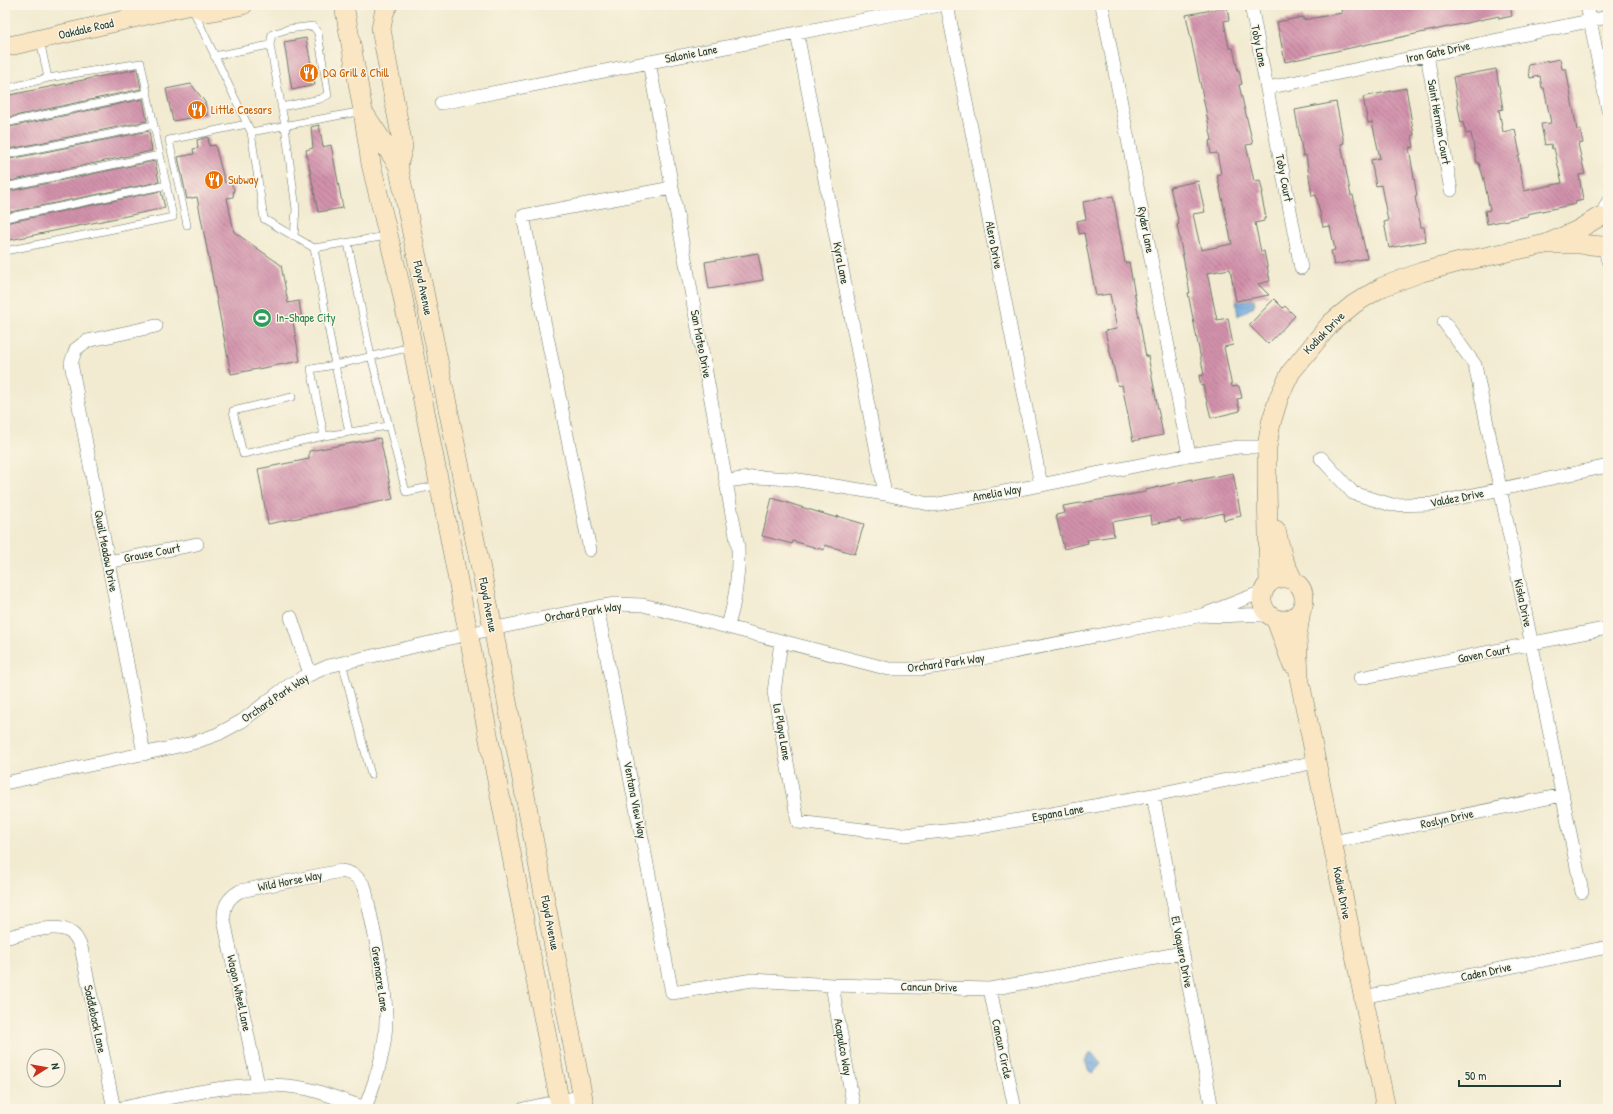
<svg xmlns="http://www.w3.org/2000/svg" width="1613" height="1114" font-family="'Patrick Hand',sans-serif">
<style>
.water{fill:url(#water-waves);stroke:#477289}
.building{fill:url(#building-back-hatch)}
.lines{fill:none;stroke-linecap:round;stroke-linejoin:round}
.lane-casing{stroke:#697a6b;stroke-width:8}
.street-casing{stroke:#697a6b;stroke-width:14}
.secondary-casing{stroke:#697a6b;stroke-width:20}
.lane{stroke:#fff;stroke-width:7}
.street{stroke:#fff;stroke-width:13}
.secondary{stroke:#fbe6c4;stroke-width:19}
.labels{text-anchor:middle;stroke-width:3;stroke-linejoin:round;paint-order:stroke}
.street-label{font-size:12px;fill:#1f3d34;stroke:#fcf5e5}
.food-label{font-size:12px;fill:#c56008;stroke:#fcf5e5;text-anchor:start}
.leisure-label{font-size:12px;fill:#27864d;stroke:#fcf5e5;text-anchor:start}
</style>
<defs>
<pattern id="water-waves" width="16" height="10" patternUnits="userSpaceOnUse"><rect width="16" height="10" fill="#6fa8de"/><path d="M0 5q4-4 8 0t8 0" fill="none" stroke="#5b8ab5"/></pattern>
<pattern id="building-back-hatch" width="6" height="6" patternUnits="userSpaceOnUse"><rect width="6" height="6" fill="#d291ab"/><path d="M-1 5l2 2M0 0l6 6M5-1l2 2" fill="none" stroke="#aa788c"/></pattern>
</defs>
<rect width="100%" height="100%" fill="#fcf5e5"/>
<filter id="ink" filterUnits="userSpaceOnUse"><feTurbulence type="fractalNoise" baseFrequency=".025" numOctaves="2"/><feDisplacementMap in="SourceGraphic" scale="8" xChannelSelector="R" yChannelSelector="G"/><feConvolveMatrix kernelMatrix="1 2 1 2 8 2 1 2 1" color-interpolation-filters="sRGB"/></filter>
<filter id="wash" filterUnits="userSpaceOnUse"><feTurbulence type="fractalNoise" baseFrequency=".012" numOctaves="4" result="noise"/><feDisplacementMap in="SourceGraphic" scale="16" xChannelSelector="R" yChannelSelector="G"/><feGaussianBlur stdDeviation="0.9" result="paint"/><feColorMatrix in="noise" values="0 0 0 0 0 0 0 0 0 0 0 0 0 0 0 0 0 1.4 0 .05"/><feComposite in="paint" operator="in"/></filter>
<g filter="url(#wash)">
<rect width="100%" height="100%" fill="#f2ebd1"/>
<!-- water -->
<path class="water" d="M1254,299L1255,303L1253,307L1238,316L1236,302Z
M1092,1053L1101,1064L1093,1073L1089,1071L1085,1061L1088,1055Z"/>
<g id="blocks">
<!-- building -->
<path class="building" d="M1360,5H1510L1512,16L1499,19V16L1285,62L1277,22L1303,17V20L1342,13L1341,9Z
M1227,7L1229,20L1224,21L1229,48H1233L1238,71L1239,70L1242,84L1239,85L1253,144L1246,145L1254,181L1260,180L1263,193H1261L1266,218H1264V221L1255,223L1261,252L1264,251L1270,281L1258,284L1269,295L1236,301L1230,269L1207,273L1217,320L1228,318L1233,345L1224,347L1232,387L1239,386L1242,398L1237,399L1240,411L1211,418L1203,385L1201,386L1199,376L1204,375L1188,293H1190L1177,225L1179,224L1170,187L1198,181L1205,212L1193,214L1201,250L1232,244L1217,175L1221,174L1217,153L1211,154L1209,141L1212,140L1186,15Z
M306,38L315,85L292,90L284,42Z
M1560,59L1562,69H1566L1577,130L1580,129L1583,143L1578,144L1585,174L1579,175L1583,200L1575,202L1576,204L1527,214L1528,216L1487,224L1485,211L1490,210L1484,180L1479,163H1477L1471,133L1466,134L1463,122L1461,123L1453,77L1496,69L1503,109L1499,110L1503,132L1515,129L1520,155L1518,156L1524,191L1562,183L1554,148L1552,149L1551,144L1545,145L1541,124L1551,123L1544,88H1542L1540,76L1530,78L1528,65Z
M137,69L141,89L5,118V96Z
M191,84L205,102L207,115L173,121L166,89Z
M1406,88L1414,135H1412L1414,147L1409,148L1417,196L1415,197L1421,227H1424L1426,241L1389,248L1384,222L1388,221L1381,185L1376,186L1371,160L1380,158L1372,122L1368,123L1363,97Z
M143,99L147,121L5,150V128Z
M1336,102L1344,143L1341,144L1351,196L1353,195L1367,258L1334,265L1331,251L1335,250L1330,226L1323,227L1316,195L1312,196L1306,155L1303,156L1295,110Z
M319,125L323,147L331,145L343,208L318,212L306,150L313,148L311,127Z
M149,131L152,151L5,182V160Z
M208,137L209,146L215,145L225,183L230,182L234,189L233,197L227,198L234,232L281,265L288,303L299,301L302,320L293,322L300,361L231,374L197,197L187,199L178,157L194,154L193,149L198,148L197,140Z
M155,161L159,182L5,213V192Z
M161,191L165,208L5,241V223Z
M1113,196L1125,263L1129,262L1146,357L1148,356L1163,435L1133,441L1122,385L1118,386L1105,331L1117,329L1110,294L1096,296L1084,233L1079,234L1077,221L1086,219L1083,202Z
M758,253L763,280L709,289L705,262Z
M1274,299L1283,308L1285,306L1295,316L1268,344L1249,325Z
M380,438L393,499L268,524L258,469L309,459V451Z
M1233,473L1241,516L1224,520L1223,513L1181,523L1180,519L1152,524L1151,515L1112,522L1114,536L1087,540L1088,543L1064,549L1056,515L1065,513L1063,506L1146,492V490L1192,479V481Z
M772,498L837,518V516L864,524L855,554L825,545L824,550L793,541L792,544L762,536Z"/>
</g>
</g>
<g filter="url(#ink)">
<use href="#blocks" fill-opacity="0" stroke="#697a6b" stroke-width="1"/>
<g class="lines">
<!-- lane casing -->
<g class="lane-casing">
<path id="lane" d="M127,5L129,19
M193,10L251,132L363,111
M40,40L48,78
M270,45L272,34L288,29L313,26L318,33L328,95L320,99L281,107
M214,56L270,45L285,126L296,209L294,237
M5,89L48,78L141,63L173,217L5,251
M5,123L147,93
M251,132L264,219L314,248L335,365L411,347
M5,155L154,125
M5,187L160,155
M5,218L167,185
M187,225L169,140L247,124
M348,243L371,356L406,492L439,485
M314,248L387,236
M292,397L233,411L243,454L324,436
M349,432L335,365L311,369L324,436L388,426
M342,662L371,775"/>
</g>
<!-- street casing -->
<g class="street-casing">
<path id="street" d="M947,5L1041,485
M1102,5L1189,455
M1251,5L1301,268
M1587,5L1608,110
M797,33L885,494
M1427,55L1451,190
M649,62L738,547C739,575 736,599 728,626
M1267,88L1608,17
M441,103L940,5
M1603,212L1608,202
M1605,248L1608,261
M1444,322L1475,365L1582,892
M1321,458L1353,493L1392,505L1431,504L1608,466
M727,481L757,477L792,479L885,494L933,505L1041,485L1189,455L1238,447H1267
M590,550L523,216L672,188
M108,562L197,544
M597,607L672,993L753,980L832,985L990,989L1182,953
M1203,615C1225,618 1247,612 1269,616
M291,617L310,674
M781,642L774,692L798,822L905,835L975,828L1153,795L1316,762
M1360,678L1608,628
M144,754L71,363L76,349L87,341L156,326
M5,783L193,743L218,734L242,721L285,688L304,677L329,666L468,634L597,607L615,604L643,605L889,669H920L947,665L1203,615L1262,592
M1153,795L1212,1109
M1332,842L1563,795
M5,938C21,934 56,922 70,932C76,935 78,941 81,947L114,1109
M832,985L854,1109
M990,989L1015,1109
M1363,997L1608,947
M258,1085L224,920C223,906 228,898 240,891L341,871C353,873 359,877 365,888C373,929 384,971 386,1013C387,1046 377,1077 365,1108
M117,1109C179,1097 245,1076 308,1089C329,1094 348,1103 369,1109
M523,1109L583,1096"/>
</g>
<!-- secondary casing -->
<g class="secondary-casing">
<path id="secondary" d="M344,5L363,111L371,164L401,288L561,1109
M388,5L384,13L381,29L403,147L398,165
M5,47L191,5L208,12L243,5
M366,116L398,165L493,628L585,1109
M1553,244H1579L1602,246
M1276,530L1283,559L1293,580
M1262 599a21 21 0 1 1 42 0a21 21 0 1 1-42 0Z
M1269,583L1267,484V447L1271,423L1279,397L1291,372L1331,323L1354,304L1382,287L1422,272L1460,262L1546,244L1576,231L1599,217
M1301,610L1297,637L1299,677L1386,1109
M1276,620L1292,664"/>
</g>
<!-- lane -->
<use href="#lane" class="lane"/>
<!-- street -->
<use href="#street" class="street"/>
<!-- secondary -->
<use href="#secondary" class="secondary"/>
</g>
</g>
<!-- icons -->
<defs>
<g id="restaurant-disc" transform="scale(1)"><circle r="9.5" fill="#e8710a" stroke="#fcf5e5"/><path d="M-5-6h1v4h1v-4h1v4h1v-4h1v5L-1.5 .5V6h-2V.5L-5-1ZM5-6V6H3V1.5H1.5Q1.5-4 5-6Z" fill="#fff"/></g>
<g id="stadium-disc" transform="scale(1)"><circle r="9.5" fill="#2e9e5b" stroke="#fcf5e5"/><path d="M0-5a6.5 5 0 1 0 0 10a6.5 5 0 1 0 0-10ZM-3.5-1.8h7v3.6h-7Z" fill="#fff"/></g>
</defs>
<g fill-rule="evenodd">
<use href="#restaurant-disc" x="309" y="73"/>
<use href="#restaurant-disc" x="197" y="110"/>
<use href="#restaurant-disc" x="214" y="180"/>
<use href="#stadium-disc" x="262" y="318"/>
</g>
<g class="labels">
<!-- street labels -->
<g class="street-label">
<text transform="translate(86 29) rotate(-13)" y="4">Oakdale Road</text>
<text transform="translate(1259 46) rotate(79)" y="4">Toby Lane</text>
<text transform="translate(1438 52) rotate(-12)" y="4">Iron Gate Drive</text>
<text transform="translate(691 54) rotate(-11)" y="4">Salonie Lane</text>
<text transform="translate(1439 122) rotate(80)" y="4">Saint Herman Court</text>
<text transform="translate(1284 178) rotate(79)" y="4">Toby Court</text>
<text transform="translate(1146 230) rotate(79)" y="4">Ryder Lane</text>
<text transform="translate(994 245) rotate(79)" y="4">Alero Drive</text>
<text transform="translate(841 263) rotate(79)" y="4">Kyra Lane</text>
<text transform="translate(423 288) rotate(78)" y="4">Floyd Avenue</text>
<text transform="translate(1324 333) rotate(-46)" y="4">Kodiak Drive</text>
<text transform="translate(701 344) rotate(79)" y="4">San Mateo Drive</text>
<text transform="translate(997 493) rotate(-10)" y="4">Amelia Way</text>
<text transform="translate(1457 498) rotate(-11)" y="4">Valdez Drive</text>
<text transform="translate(106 551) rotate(79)" y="4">Quail Meadow Drive</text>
<text transform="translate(152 553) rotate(-11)" y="4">Grouse Court</text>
<text transform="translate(1523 603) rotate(78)" y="4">Kiska Drive</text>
<text transform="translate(488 605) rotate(79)" y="4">Floyd Avenue</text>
<text transform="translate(583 612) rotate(-9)" y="4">Orchard Park Way</text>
<text transform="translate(1484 654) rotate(-11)" y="4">Gaven Court</text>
<text transform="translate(946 663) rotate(-8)" y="4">Orchard Park Way</text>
<text transform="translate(275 698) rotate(-34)" y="4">Orchard Park Way</text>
<text transform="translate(782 732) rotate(80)" y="4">La Playa Lane</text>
<text transform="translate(635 800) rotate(79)" y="4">Ventana View Way</text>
<text transform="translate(1058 813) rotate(-10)" y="4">Espana Lane</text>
<text transform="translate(1447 819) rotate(-12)" y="4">Roslyn Drive</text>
<text transform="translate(290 881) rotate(-11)" y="4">Wild Horse Way</text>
<text transform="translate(1342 893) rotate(79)" y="4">Kodiak Drive</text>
<text transform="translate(550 923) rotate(79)" y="4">Floyd Avenue</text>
<text transform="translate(1182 952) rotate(79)" y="4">El Vaquero Drive</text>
<text transform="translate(1486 972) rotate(-12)" y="4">Caden Drive</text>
<text transform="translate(380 979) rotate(82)" y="4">Greenacre Lane</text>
<text transform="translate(929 987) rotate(1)" y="4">Cancun Drive</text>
<text transform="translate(239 993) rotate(78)" y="4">Wagon Wheel Lane</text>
<text transform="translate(95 1019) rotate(78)" y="4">Saddleback Lane</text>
<text transform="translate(843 1047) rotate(80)" y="4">Acapulco Way</text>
<text transform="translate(1002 1049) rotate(78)" y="4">Cancun Circle</text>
</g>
<!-- food labels -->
<g class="food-label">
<text x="323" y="77">DQ Grill &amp; Chill</text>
<text x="211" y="114">Little Caesars</text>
<text x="228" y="184">Subway</text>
</g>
<!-- leisure labels -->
<g class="leisure-label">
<text x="276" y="322">In-Shape City</text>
</g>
</g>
<!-- margin -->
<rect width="1613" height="1114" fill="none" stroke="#fcf5e5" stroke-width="20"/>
<!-- north arrow -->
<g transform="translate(46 1068) rotate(79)"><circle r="19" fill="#fcf5e5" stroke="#a4ab9e"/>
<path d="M0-3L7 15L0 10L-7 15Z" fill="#c8321e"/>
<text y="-6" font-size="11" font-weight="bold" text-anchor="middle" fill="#1f3d34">N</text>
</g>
<!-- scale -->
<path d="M1459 1080v6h101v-6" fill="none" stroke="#1f3d34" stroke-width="2"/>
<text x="1465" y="1080" font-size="12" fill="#1f3d34" stroke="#fcf5e5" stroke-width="3" paint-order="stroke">50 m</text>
</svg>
